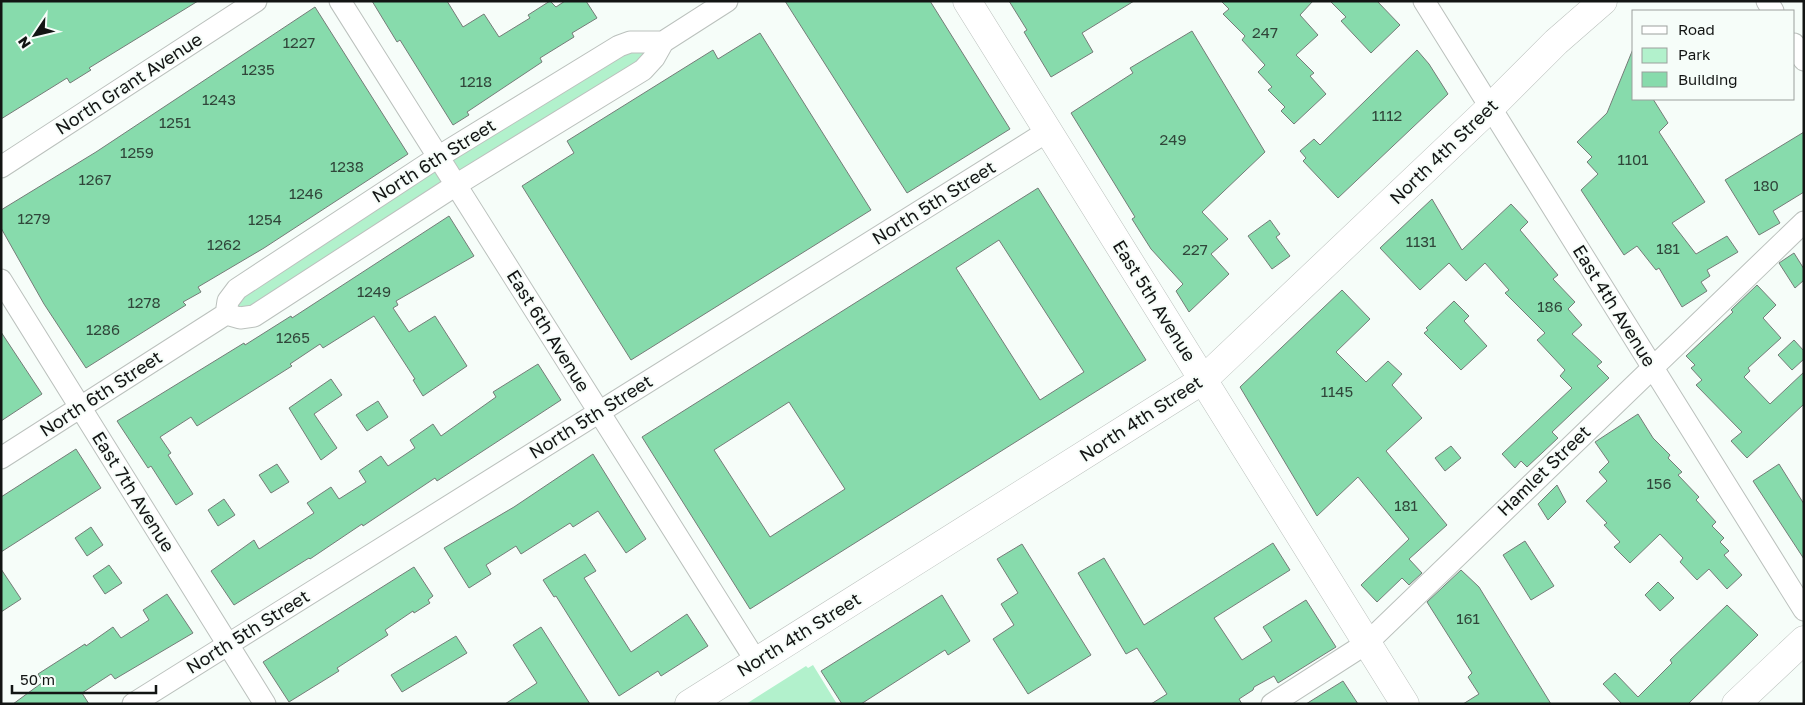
<svg xmlns="http://www.w3.org/2000/svg" width="1805" height="705" font-family="'Golos Text',sans-serif">
<style>
.green{fill:#b2f1cc}
.building{fill:#87dbac;stroke:#757c78;fill-rule:evenodd}
.lines{fill:none;stroke-linecap:round;stroke-linejoin:round}
.minor-casing{stroke:#bbc1bd;stroke-width:23}
.secondary-casing{stroke:#bbc1bd;stroke-width:29}
.primary-casing{stroke:#bbc1bd;stroke-width:29}
.minor{stroke:#fff;stroke-width:21}
.secondary{stroke:#fff;stroke-width:28}
.primary{stroke:#fff;stroke-width:28}
.labels{text-anchor:middle;stroke-width:4;stroke-linejoin:round;paint-order:stroke}
.number-label{font-size:15px;fill:#30463a}
.street-label{font-size:18px;fill:#131514;stroke:#f6fdf9}
</style>
<rect width="100%" height="100%" fill="#f6fdf9"/>
<!-- green -->
<path class="green" d="M630,42L654,58L254,316L228,301Z
M813,665L837,704H746L806,666L808,668Z"/>
<!-- building -->
<path class="building" d="M1,1H198L89,68L91,70L70,83L67,78L1,119Z
M372,1H447L463,27L484,14L499,37L530,18L528,15L550,1L556,7L565,1H586L597,18L572,33L574,37L540,58L542,62L467,112L469,115L453,125L400,40L397,42Z
M785,1H930L1010,129L907,193Z
M1009,1H1134L1082,33L1093,52L1051,77L1024,32L1027,30Z
M1221,1H1313L1300,15L1318,35L1296,55L1314,73L1310,76L1326,94L1294,124L1281,111L1285,107L1268,90L1272,87L1258,72L1265,65L1242,40L1245,36L1223,14L1229,9Z
M1330,1H1377L1400,25L1371,53L1341,21L1346,17Z
M315,7L408,154L264,248L198,287L201,292L183,302L186,305L86,368L44,304L1,228V210L96,152Z
M1192,31L1265,152L1202,212L1228,239L1211,254L1229,274L1189,312L1176,291L1183,284L1151,249L1132,219L1135,217L1071,113L1133,73L1130,68Z
M760,33L871,210L631,360L522,186L574,153L567,141L713,50L718,59Z
M1633,49L1634,99H1653L1668,123L1659,132L1705,202L1672,223L1696,254L1727,236L1738,252L1707,270L1710,276L1701,282L1707,291L1682,307L1659,268L1656,270L1637,246L1624,255L1581,190L1598,174L1587,162L1592,157L1577,142L1607,113Z
M1417,50L1429,64L1448,94L1338,198L1303,161L1306,158L1300,151L1314,139L1320,145Z
M1804,132V192L1773,211L1780,223L1759,235L1725,180Z
M1038,188L1146,360L750,609L642,437ZM999,240L1084,372L1040,400L956,268ZM789,402L845,489L770,537L714,450Z
M1432,199L1462,250L1511,204L1528,222L1520,230L1558,275L1553,279L1575,302L1568,309L1582,325L1572,334L1602,362L1597,366L1609,378L1552,432L1558,438L1527,467L1521,461L1515,468L1502,454L1572,388L1560,376L1565,370L1537,340L1545,333L1505,293L1509,290L1485,263L1466,281L1449,263L1420,290L1380,248Z
M449,216L474,256L396,301L398,305L393,308L409,332L435,316L467,366L423,396L413,380L415,379L374,316L323,348L320,344L290,364L292,366L197,426L191,417L160,437L171,453L168,455L193,494L176,505L151,466L148,468L117,421L244,343L245,345L291,316L292,318Z
M1270,220L1280,234L1276,237L1290,256L1272,269L1248,236Z
M1794,253L1804,269V280L1795,288L1779,263Z
M1757,285L1776,305L1763,318L1781,338L1748,368L1750,371L1744,377L1770,404L1804,372V404L1747,458L1731,441L1742,432L1696,385L1702,380L1691,368L1695,365L1686,356L1733,312L1731,310Z
M1342,290L1370,319L1336,352L1366,382L1388,361L1402,374L1392,385L1422,418L1386,451L1447,525L1409,559L1422,573L1409,585L1402,578L1377,602L1361,585L1409,539L1358,477L1317,516L1240,387Z
M1454,301L1469,316L1464,321L1487,346L1461,370L1424,333L1428,330L1426,328Z
M1,332L42,394L1,421Z
M1794,340L1804,351V359L1792,370L1778,355Z
M538,364L561,400L437,481L435,478L363,526L362,524L310,559L309,558L234,605L211,571L254,540L259,549L314,513L307,503L331,487L339,499L366,482L359,471L381,456L388,466L415,448L410,440L433,424L441,436L496,397L493,392Z
M331,379L342,395L314,414L337,448L321,460L289,408Z
M378,401L388,417L367,431L356,415Z
M1638,414L1653,438L1670,455L1668,458L1682,472L1678,475L1699,497L1696,500L1716,522L1712,526L1724,538L1720,542L1729,551L1724,555L1742,575L1727,589L1709,569L1697,580L1680,562L1683,558L1660,534L1630,563L1614,547L1620,542L1604,525L1607,523L1586,501L1607,481L1599,472L1609,462L1595,442Z
M1451,446L1461,458L1445,471L1435,458Z
M76,449L101,488L1,552V497Z
M593,454L646,539L626,553L598,511L573,527L570,523L521,554L516,546L486,565L491,574L469,588L444,548L514,507Z
M277,464L289,482L271,493L259,475Z
M1779,464L1804,504V559L1753,481Z
M1557,485L1566,502L1548,520L1538,504Z
M224,499L235,515L218,526L208,510Z
M91,527L103,545L87,556L75,538Z
M1525,541L1554,586L1531,600L1503,555Z
M1273,543L1290,570L1214,618L1242,660L1272,641L1263,627L1306,600L1336,647L1278,683L1274,676L1254,687L1253,690L1239,699L1242,704H1151L1167,694L1137,648L1126,654L1078,573L1104,558L1144,625Z
M1022,544L1091,655L1028,694L993,639L1014,625L1001,604L1018,593L997,559Z
M585,554L596,571L584,578L631,652L687,614L708,646L661,676L658,671L619,696L556,596L554,597L543,580Z
M109,565L122,583L105,594L93,576Z
M414,567L433,596L428,600L430,603L414,613L413,611L385,630L388,635L337,668L339,671L289,702L263,662Z
M1,569L21,599L1,612Z
M1461,570L1479,587L1551,704H1463L1479,694L1468,677L1472,673L1427,602Z
M1658,582L1674,598L1660,611L1645,595Z
M167,594L193,633L115,679L111,674L82,693L89,704H13L43,682L38,674L85,644L86,646L113,627L121,638L149,620L143,610Z
M942,595L970,641L948,655L945,650L861,704H842L821,671Z
M1727,605L1758,635L1688,704H1622L1603,684L1615,673L1638,697L1672,663L1670,660Z
M541,627L590,704H505L537,683L513,645Z
M456,636L467,653L402,692L391,675Z
M1343,681L1358,704H1306Z"/>
<g class="lines">
<!-- minor casing -->
<g class="minor-casing">
<path id="minor" d="M340,1L756,661
M1424,1L1804,610
M1767,1L1773,11
M1794,44L1804,60
M1,167L256,1
M1,280L265,704
M226,314L240,318L254,316L456,185L643,70L654,58L663,42L727,1
M1,458L226,314L228,301L237,289L438,157L619,46L630,42H663
M133,704L1048,131
M1272,704L1367,643L1804,222"/>
</g>
<!-- secondary casing -->
<g class="secondary-casing">
<path id="secondary" d="M967,1L1405,704"/>
</g>
<!-- primary casing -->
<g class="primary-casing">
<path id="primary" d="M689,704L1203,380L1491,107L1556,42L1603,1
M1736,704L1804,640"/>
</g>
<!-- minor -->
<use href="#minor" class="minor"/>
<!-- secondary -->
<use href="#secondary" class="secondary"/>
<!-- primary -->
<use href="#primary" class="primary"/>
</g>
<g class="labels">
<!-- number labels -->
<g class="number-label">
<text x="1265" y="38">247</text>
<text x="299" y="48">1227</text>
<text x="258" y="75">1235</text>
<text x="476" y="87">1218</text>
<text x="219" y="105">1243</text>
<text x="1387" y="121">1112</text>
<text x="175" y="128">1251</text>
<text x="1173" y="145">249</text>
<text x="137" y="158">1259</text>
<text x="1633" y="165">1101</text>
<text x="347" y="172">1238</text>
<text x="95" y="185">1267</text>
<text x="1766" y="191">180</text>
<text x="306" y="199">1246</text>
<text x="34" y="224">1279</text>
<text x="265" y="225">1254</text>
<text x="1421" y="247">1131</text>
<text x="224" y="250">1262</text>
<text x="1668" y="254">181</text>
<text x="1195" y="255">227</text>
<text x="374" y="297">1249</text>
<text x="144" y="308">1278</text>
<text x="1550" y="312">186</text>
<text x="103" y="335">1286</text>
<text x="293" y="343">1265</text>
<text x="1337" y="397">1145</text>
<text x="1659" y="489">156</text>
<text x="1406" y="511">181</text>
<text x="1468" y="624">161</text>
</g>
<!-- street labels -->
<g class="street-label">
<text transform="translate(129 84) rotate(-33)" y="6">North Grant Avenue</text>
<text transform="translate(1444 152) rotate(-44)" y="6">North 4th Street</text>
<text transform="translate(434 161) rotate(-32)" y="6">North 6th Street</text>
<text transform="translate(934 203) rotate(-32)" y="6">North 5th Street</text>
<text transform="translate(1154 301) rotate(58)" y="6">East 5th Avenue</text>
<text transform="translate(1614 306) rotate(58)" y="6">East 4th Avenue</text>
<text transform="translate(548 331) rotate(58)" y="6">East 6th Avenue</text>
<text transform="translate(101 394) rotate(-33)" y="6">North 6th Street</text>
<text transform="translate(591 417) rotate(-32)" y="6">North 5th Street</text>
<text transform="translate(1141 419) rotate(-33)" y="6">North 4th Street</text>
<text transform="translate(1544 471) rotate(-44)" y="6">Hamlet Street</text>
<text transform="translate(133 492) rotate(58)" y="6">East 7th Avenue</text>
<text transform="translate(248 632) rotate(-32)" y="6">North 5th Street</text>
<text transform="translate(799 635) rotate(-32)" y="6">North 4th Street</text>
</g>
</g>
<!-- border -->
<rect width="1805" height="705" fill="none" stroke="#131514" stroke-width="5"/>
<!-- legend -->
<rect x="1632" y="10" width="162" height="90" fill="#f6fdf9" stroke="#9ba09d"/>
<rect x="1642" y="26" width="25" height="8" fill="#ffffff" stroke="#9ba09d"/>
<text x="1678" y="35" font-size="15" fill="#131514">Road</text>
<rect x="1642" y="48" width="25" height="15" fill="#b2f1cc" stroke="#9ba09d"/>
<text x="1678" y="60" font-size="15" fill="#131514">Park</text>
<rect x="1642" y="72" width="25" height="15" fill="#87dbac" stroke="#9ba09d"/>
<text x="1678" y="85" font-size="15" fill="#131514">Building</text>
<!-- north arrow -->
<g transform="translate(35 35) rotate(235)" stroke="#f6fdf9" stroke-width="4" paint-order="stroke">
<path d="M0-4L9 19L0 12L-9 19Z" fill="#131514"/>
<text y="-8" font-size="14" font-weight="bold" text-anchor="middle" fill="#131514">N</text>
</g>
<!-- scale -->
<path d="M12 685v8h144v-8" fill="none" stroke="#131514" stroke-width="2.5"/>
<text x="20" y="685" font-size="15" fill="#131514" stroke="#f6fdf9" stroke-width="4" paint-order="stroke">50 m</text>
</svg>
